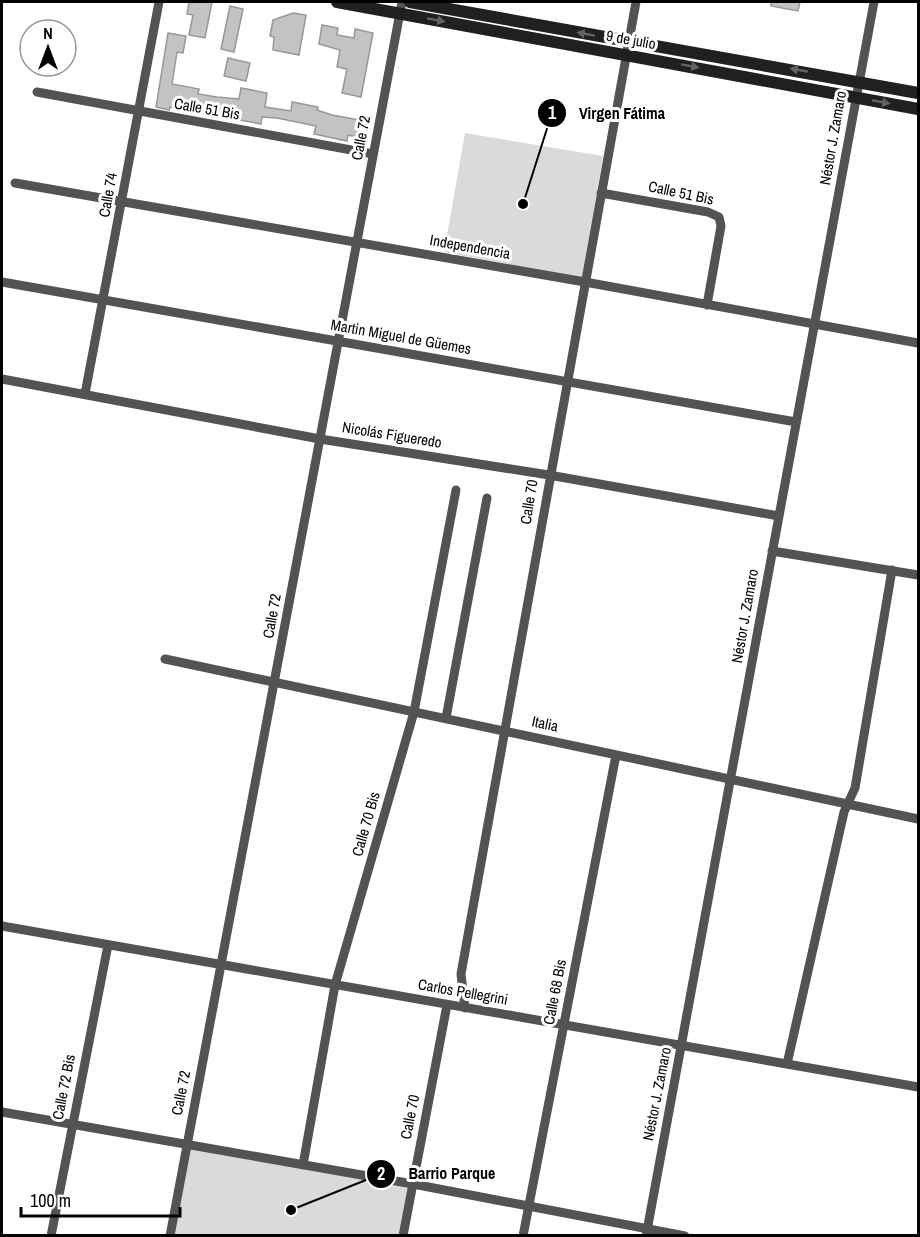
<svg xmlns="http://www.w3.org/2000/svg" width="920" height="1237" font-family="'Archivo Narrow',sans-serif">
<style>
.green{fill:#dadada}
.building{fill:#c3c3c3;stroke:#979797;stroke-width:1.5}
.lines{fill:none;stroke-linecap:round;stroke-linejoin:round}
.minor{stroke:#535353;stroke-width:9}
.secondary{stroke:#202020;stroke-width:12}
.oneway{fill:#636363}
.labels{text-anchor:middle;stroke-width:6;stroke-linejoin:round;paint-order:stroke}
.street-label{font-size:15px;fill:#000;stroke:#fff}
.leader{fill:none;stroke:#000;stroke-width:2}
.callout-dot{fill:#000;stroke:#fff;stroke-width:2}
.mark-label{font-size:18px;text-anchor:middle;font-weight:bold;fill:#fff}
.callout-label{font-size:16px;text-anchor:middle;font-weight:bold;fill:#000;stroke:#fff;stroke-width:6;stroke-linejoin:round;paint-order:stroke}
</style>
<rect width="100%" height="100%" fill="#fff"/>
<!-- green -->
<path class="green" d="M465,133L603,156L582,278L444,252Z
M187,1145L413,1184L403,1235L170,1236Z"/>
<!-- building -->
<path class="building" d="M189,2H212L205,38L189,35L193,15L187,14Z
M771,2H800L798,11L771,6Z
M230,6L243,9L234,52L221,49Z
M293,13L306,15L299,55L273,50L274,37L270,36L273,20Z
M322,25L338,28L337,35L354,38L355,29L373,33L361,97L342,93L347,69L337,67L340,50L319,44Z
M168,33L186,36L183,53L177,52L172,84L199,89L198,94L217,97L239,99L241,88L267,93L265,107L291,111L292,102L318,107L317,110L332,115L360,120L357,137L348,135L347,141L314,134L316,126L277,118L262,117L261,124L170,107L169,110L156,107Z
M228,58L250,63L246,81L224,76Z"/>
<g class="lines">
<!-- minor -->
<path class="minor" d="M37,92L373,154
M15,183L585,282L918,343
M601,193L708,212L719,217L721,226L707,305
M2,282L796,422
M2,379L320,439L549,475L779,516
M85,394L159,2
M772,551L918,575
M165,659L918,819
M446,718L487,498
M2,926L918,1087
M465,1008L461,974L636,2
M787,1064L844,812L855,788L892,570
M2,1112L413,1184L685,1236
M303,1165L335,985L414,712L456,490
M51,1236L108,945
M170,1236L402,2
M403,1236L447,1005
M523,1236L616,755
M646,1236L874,2"/>
<!-- secondary -->
<path class="secondary" d="M337,2L918,109
M410,2L918,93"/>
</g>
<!-- one-way arrows -->
<defs><path id="oneway-solid" d="M-6-.8H1V-3.2L6.5 0L1 3.2V.8H-6Z" transform="scale(1.5)"/></defs>
<g class="oneway">
<use href="#oneway-solid" transform="translate(436 20) rotate(10)"/>
<use href="#oneway-solid" transform="translate(586 34) rotate(-170)"/>
<use href="#oneway-solid" transform="translate(690 66) rotate(10)"/>
<use href="#oneway-solid" transform="translate(799 70) rotate(-170)"/>
<use href="#oneway-solid" transform="translate(881 102) rotate(11)"/>
</g>
<g class="labels">
<!-- street labels -->
<g class="street-label">
<text transform="translate(631 40) rotate(10)" y="5">9 de julio</text>
<text transform="translate(207 109) rotate(10)" y="5">Calle 51 Bis</text>
<text transform="translate(361 138) rotate(-79)" y="5">Calle 72</text>
<text transform="translate(833 138) rotate(-80)" y="5">Néstor J. Zamaro</text>
<text transform="translate(681 193) rotate(12)" y="5">Calle 51 Bis</text>
<text transform="translate(108 195) rotate(-80)" y="5">Calle 74</text>
<text transform="translate(470 247) rotate(10)" y="5">Independencia</text>
<text transform="translate(401 337) rotate(10)" y="5">Martin Miguel de Güemes</text>
<text transform="translate(392 435) rotate(9)" y="5">Nicolás Figueredo</text>
<text transform="translate(529 502) rotate(-81)" y="5">Calle 70</text>
<text transform="translate(272 616) rotate(-80)" y="5">Calle 72</text>
<text transform="translate(745 616) rotate(-80)" y="5">Néstor J. Zamaro</text>
<text transform="translate(545 724) rotate(12)" y="5">Italia</text>
<text transform="translate(366 824) rotate(-74)" y="5">Calle 70 Bis</text>
<text transform="translate(463 992) rotate(10)" y="5">Carlos Pellegrini</text>
<text transform="translate(555 992) rotate(-79)" y="5">Calle 68 Bis</text>
<text transform="translate(64 1087) rotate(-79)" y="5">Calle 72 Bis</text>
<text transform="translate(181 1093) rotate(-79)" y="5">Calle 72</text>
<text transform="translate(657 1094) rotate(-79)" y="5">Néstor J. Zamaro</text>
<text transform="translate(410 1117) rotate(-79)" y="5">Calle 70</text>
</g>
</g>
<!-- callouts -->
<path class="leader" d="M523 204L552 113M291 1210L381 1174"/>
<g class="callout-dot">
<circle cx="523" cy="204" r="6"/>
<circle cx="291" cy="1210" r="6"/>
<circle cx="552" cy="113" r="15"/>
<circle cx="381" cy="1174" r="15"/>
</g>
<g class="mark-label">
<text x="552" y="119">1</text>
<text x="381" y="1180">2</text>
</g>
<g class="callout-label">
<text x="622" y="119">Virgen Fátima</text>
<text x="452" y="1179">Barrio Parque</text>
</g>
<!-- border -->
<rect width="920" height="1237" fill="none" stroke="#000000" stroke-width="6"/>
<!-- north arrow -->
<g transform="translate(48 48)"><circle r="28" fill="#ffffff" stroke="#999999" stroke-width="1.5"/>
<path d="M0-4.5L10 22L0 15L-10 22Z" fill="#000000"/>
<text y="-9" font-size="16" font-weight="bold" text-anchor="middle" fill="#000000">N</text>
</g>
<!-- scale -->
<path d="M21 1207v9h159v-9" fill="none" stroke="#000000" stroke-width="3"/>
<text x="30" y="1207" font-size="18" fill="#000000" stroke="#ffffff" stroke-width="4.5" paint-order="stroke">100 m</text>
</svg>
